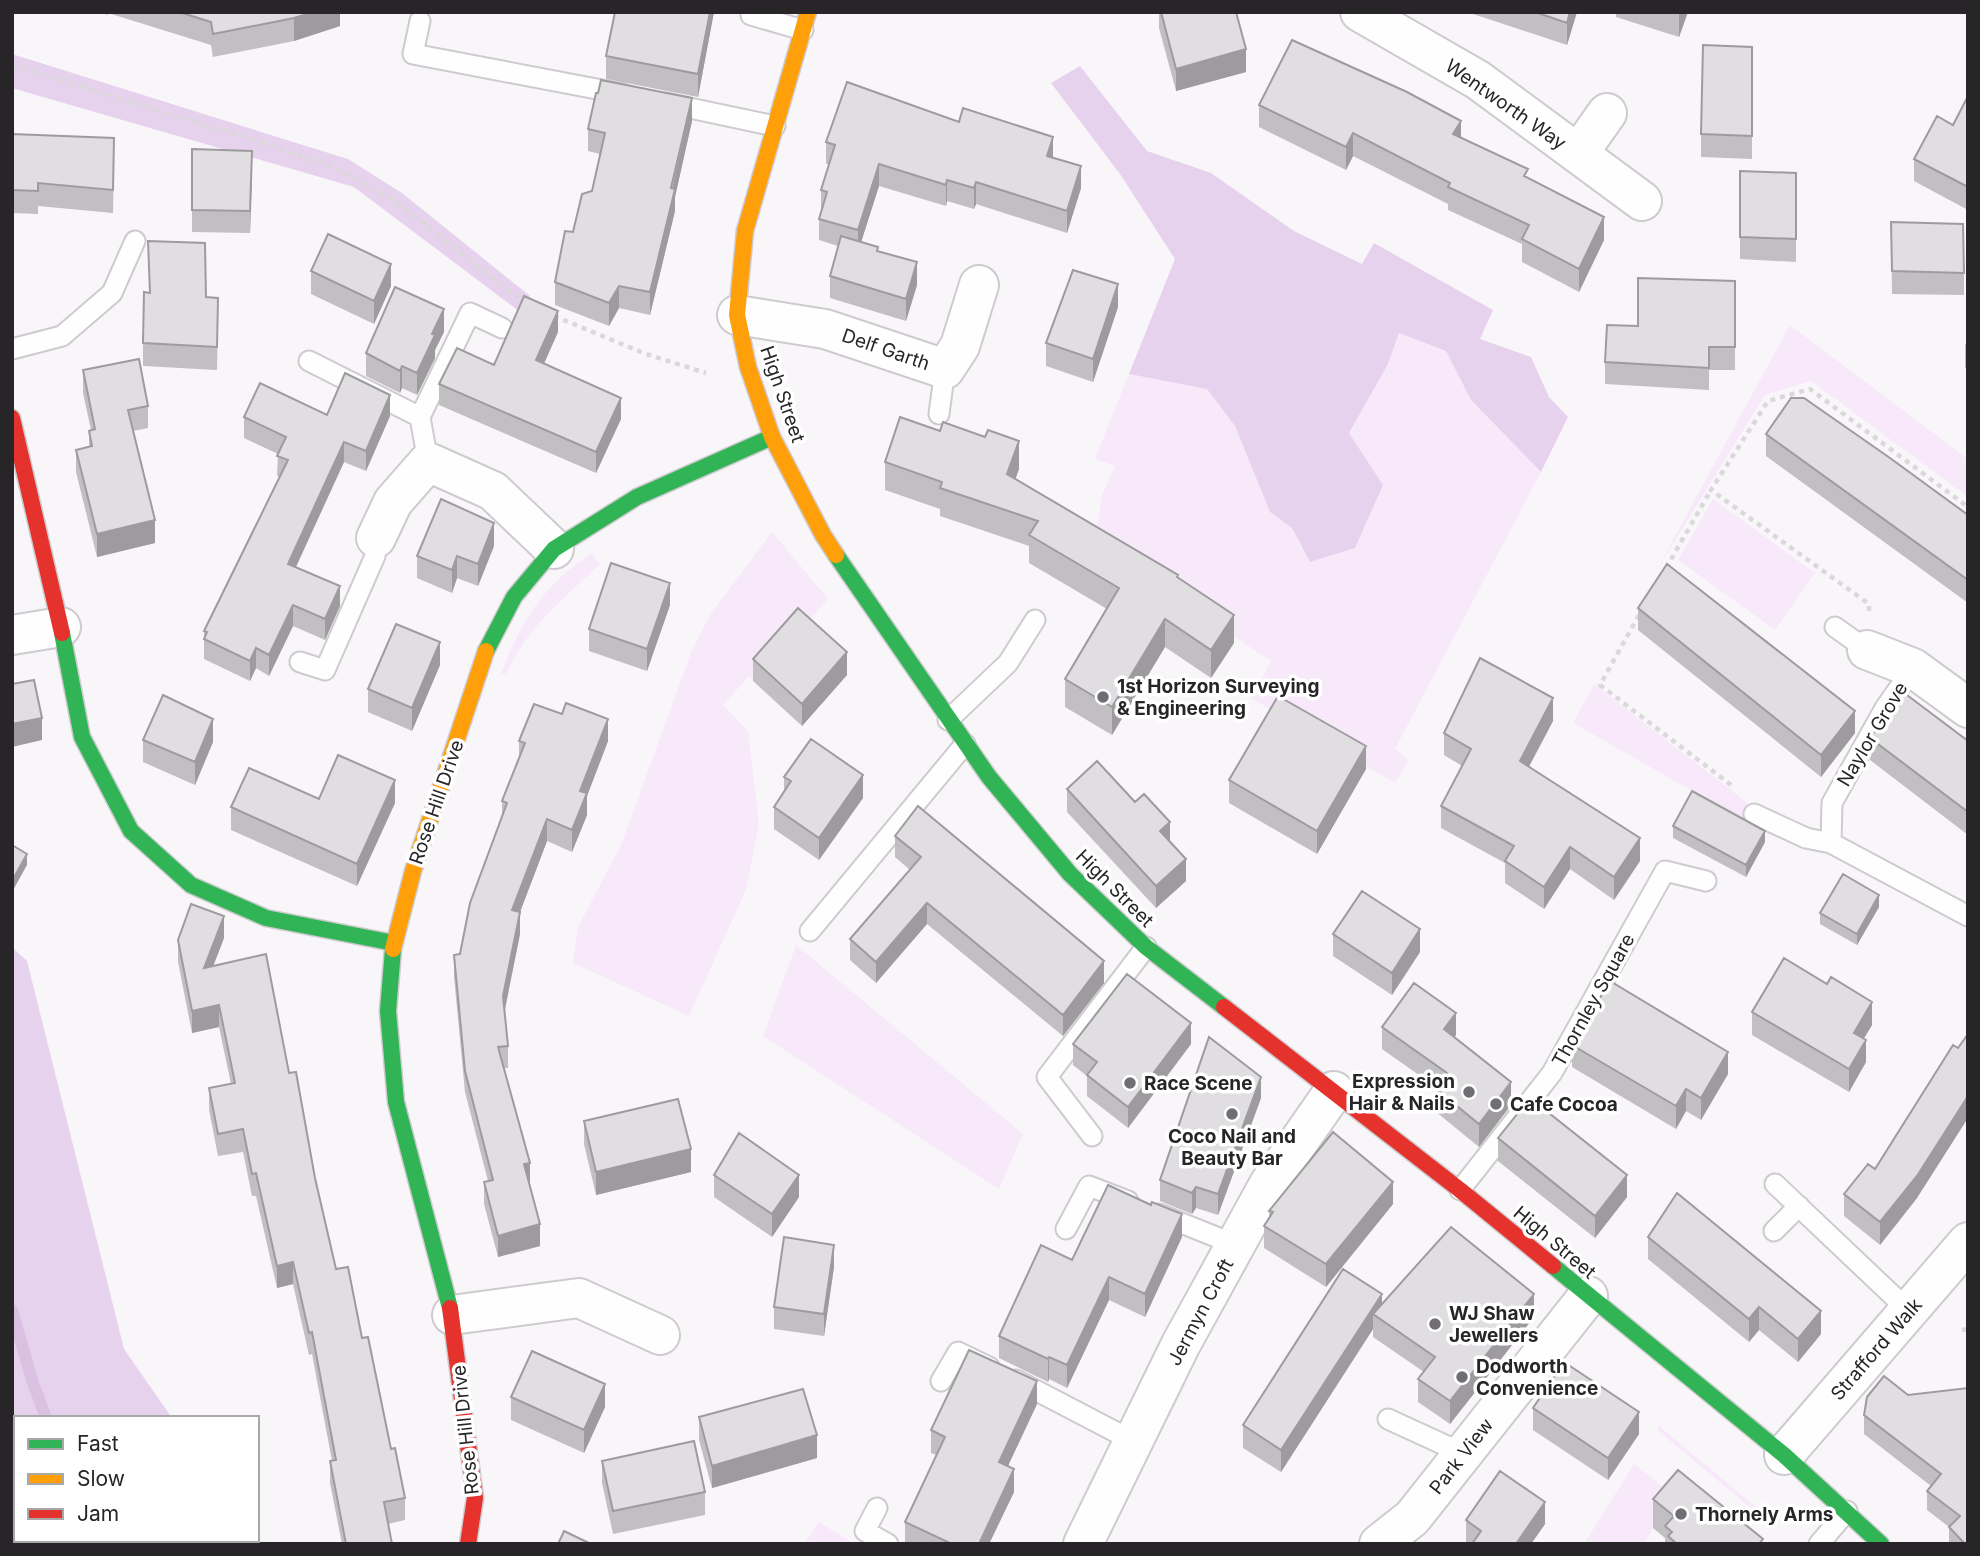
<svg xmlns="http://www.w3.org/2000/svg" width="1980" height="1556" font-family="Inter,sans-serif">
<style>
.green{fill:#f7e9fa}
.forest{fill:#e7d2ed}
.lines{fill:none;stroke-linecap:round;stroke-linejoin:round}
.stream{stroke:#dbc1e1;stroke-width:12}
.lane-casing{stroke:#cecbcf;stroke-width:23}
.street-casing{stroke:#cecbcf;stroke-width:42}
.fast-casing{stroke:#cecbcf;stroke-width:19}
.slow-casing{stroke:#cecbcf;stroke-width:19}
.jam-casing{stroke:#cecbcf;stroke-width:19}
.path{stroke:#dad8da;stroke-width:4.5;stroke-dasharray:5 5;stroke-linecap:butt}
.lane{stroke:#fefefe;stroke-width:19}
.street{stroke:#fefefe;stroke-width:38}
.fast{stroke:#30b455;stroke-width:16}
.slow{stroke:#ff9f0a;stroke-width:16}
.jam{stroke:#e5322d;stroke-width:16}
.wall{fill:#c1bfc2}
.shaded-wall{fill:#9d9b9e}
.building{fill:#e0dee1;stroke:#9d9b9e;stroke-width:2}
.poi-dot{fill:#706e72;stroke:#fff;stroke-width:2.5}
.labels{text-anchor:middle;stroke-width:7;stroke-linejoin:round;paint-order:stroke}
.street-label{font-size:19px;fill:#272528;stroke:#fff}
.poi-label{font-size:19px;font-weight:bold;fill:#272528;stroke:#fff;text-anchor:start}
</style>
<rect width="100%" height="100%" fill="#f9f6fa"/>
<!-- green -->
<path class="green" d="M1790,325L1968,459V497L1811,381L1765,395L1655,573Z
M1399,333L1446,351L1471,400L1541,472L1395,749L1409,760L1395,783L1251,698L1271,661L1109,554L1097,526L1102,495L1115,466L1095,459L1129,374L1207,388L1235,426L1270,512L1292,528L1310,562L1383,485L1349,433L1388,364Z
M1713,499L1815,573L1775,630L1678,560Z
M772,532L828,599L754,680L749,676L723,705L748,731L759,823L746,890L689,1016L573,963L578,927L621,845L692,650L712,612Z
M591,553L600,564C566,597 525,629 507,673L501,674C512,643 529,609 553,585C564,573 578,563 591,553Z
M1594,684L1745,801L1749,809L1743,820L1573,723Z
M796,945L1023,1134L999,1189L763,1036Z
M1659,1426L1755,1506L1752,1509L1657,1430Z
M1634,1464L1678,1499L1653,1528L1645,1544H1584Z
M819,1522L854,1544H804Z"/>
<!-- forest -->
<path class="forest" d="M12,54L348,159L402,193L530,296L520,312L354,187L12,88Z
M1080,66L1147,151L1211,173L1294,231L1362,264L1374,243L1493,310L1480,339L1531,357L1549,397L1568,417L1541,472L1471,400L1446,351L1399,333L1388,364L1349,433L1383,485L1355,548L1310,562L1292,528L1270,512L1235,426L1207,389L1129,374L1175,259L1120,174L1051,83Z
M12,947L27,961L124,1349L172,1418H16V1505L12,1496Z
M29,1540H236L237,1544H31Z"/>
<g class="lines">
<!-- stream -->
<path class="stream" d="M12,1310L32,1380L46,1418
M91,1540L92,1544"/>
<!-- lane casing -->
<g class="lane-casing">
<path id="lane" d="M751,12V15L803,30
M420,21L413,54L623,94
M666,103L775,126
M12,349L62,336L112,293L135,241
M309,361L420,417L428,462
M939,414L945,369
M420,417L470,313L502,328
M1835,627L1867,650
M300,662L325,670L375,556L376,538
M1913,668L1885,708L1832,803L1831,843L1968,916
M948,720L1008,663L1035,620
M1754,814L1806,838L1831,843
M810,931L965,744
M1092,1136L1047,1077L1146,947
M1775,1184L1909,1311
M1460,1190L1552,1073L1665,871L1706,881
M1159,1214L1236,1245
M1066,1229L1089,1186L1128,1201
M1774,1231L1799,1206
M1016,1380L1133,1441
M941,1381L958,1352L989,1367
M1388,1419L1462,1453
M877,1508L865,1531L888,1544
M1819,1544L1847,1511"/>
</g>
<!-- street casing -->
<g class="street-casing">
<path id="street" d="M1360,12L1478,80L1642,201
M1578,154L1607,113
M737,315L825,329L945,369L960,346L979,285
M376,538L393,502L428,462L493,491L554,549
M12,635L61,627
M1867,650L1913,668L1968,708
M452,1315L579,1298L660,1335
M1784,1455L1968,1242
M1083,1544L1181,1344L1269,1184L1334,1091
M1379,1544L1412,1518L1588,1296"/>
</g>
<!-- fast casing -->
<g class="fast-casing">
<path id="fast" d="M836,555L989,777L1070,874L1146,947L1224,1007
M62,633L82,737L131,831L191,885L266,918L394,943
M486,651L514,597L554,549L637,497L772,437
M393,949L388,1011L396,1102L450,1308
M1553,1266L1784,1455L1881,1544"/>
</g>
<!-- slow casing -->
<g class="slow-casing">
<path id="slow" d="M808,12L745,231L737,315L748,367L772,437L823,535L836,555
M393,949L413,871L486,651"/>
</g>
<!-- jam casing -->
<g class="jam-casing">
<path id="jam" d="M12,418L62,633
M1224,1007L1460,1190L1553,1266
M450,1308L475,1498L468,1544"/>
</g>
<!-- path -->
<path class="path" d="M12,65L251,139L333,167L394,200L509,291L528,302
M554,316L646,354L706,373
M1666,568L1711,490
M1869,611V604L1711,490L1768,401L1810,389L1968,507
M1639,615L1600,685L1735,788
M1962,1330L1968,1329
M12,1411L16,1419
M63,1540L64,1544"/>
<!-- lane -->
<use href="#lane" class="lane"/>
<!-- street -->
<use href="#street" class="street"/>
<!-- fast -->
<use href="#fast" class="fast"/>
<!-- slow -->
<use href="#slow" class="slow"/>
<!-- jam -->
<use href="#jam" class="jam"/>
</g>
<!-- wall -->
<path class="wall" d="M98,12H340V26L294,41L213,57L211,45L108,13V15Z
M714,12L698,97L606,79V56Z
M1159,12H1236L1246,72L1176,91L1159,28Z
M1467,12H1577L1567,45Z
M1616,12H1688L1679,37L1616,17Z
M1752,47V159L1701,157V134Z
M1968,96V210L1914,181V159L1953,125Z
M1259,105L1461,138L1528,178L1604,240L1579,292L1522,262V244L1448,210V204L1353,156L1346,170L1259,127Z
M692,121L675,197V211L650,315L619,308L609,326L555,305V282L573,232L592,191L600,154L588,151V129Z
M12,134L114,161L113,213L38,206V214L12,213Z
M826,142L1053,158L1081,188L1067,233L976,204L974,209L947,201L946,206L879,186L861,242L878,251L917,285L906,321L830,298V276L838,246L819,240V219L821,211V190L829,164H826Z
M192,149L252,174L250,233L192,232Z
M1740,171L1796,173V262L1740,259Z
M1891,222L1964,273V295L1892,294Z
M311,271L391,286L374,324L311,294Z
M1735,281V370H1709V390L1605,384V362L1638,326Z
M206,297L218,320L217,370L143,366V343Z
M1118,307L1093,382L1046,366V343Z
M444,332L435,350V358L417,395L402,388L400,393L366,376V353Z
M558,332L544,364L621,419L596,473L439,405V384L494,365Z
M1968,340V369L1965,368V345Z
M83,370L148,406V428L133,431L155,543L97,557L76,472V450L89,447V431L91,430L83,393Z
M327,415L390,416L366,471L344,462L296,567L340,606L325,640L293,626L269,676L256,668L250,681L204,659V631L280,477L277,476L278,454L244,438V417Z
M1766,434L1968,515V603L1766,456Z
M885,462L1019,469L1015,479L1178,578L1234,643L1211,678L1165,647L1112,735L1065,707V679L1107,609L1029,563V546L940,516V509L885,490Z
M494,546L478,586L457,578L452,593L417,578V556Z
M670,605L647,671L589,651V629Z
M1638,608L1855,733L1821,777L1638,630Z
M753,659L847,675L802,726L753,681Z
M440,665L412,731L368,712V689Z
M1553,721L1529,767L1640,861L1614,900L1570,869L1544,909L1505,883V863L1441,828V806L1462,766L1444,755V733Z
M1870,738L1968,741V835L1870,760Z
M143,740L213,742L195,785L143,762Z
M519,741H608L587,796V815L572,852L547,841L520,912V934L505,1010L508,1046V1068H504L530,1184L540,1246L498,1257L484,1204V1182L488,1181L465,1092L454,977V955L460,954L502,815V801L519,759Z
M1366,769L1317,854L1229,803V780Z
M784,777L863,798L819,860L774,829V807L784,791Z
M1067,789L1135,802L1170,842L1186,881L1156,908L1067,812Z
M395,803L357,886L231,830V807Z
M1673,826L1765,842L1746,877L1673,838Z
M895,836L1104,983L1063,1036L927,924L876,983L850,960V939L910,870L895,857Z
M1879,907L1857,945L1820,924V913Z
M1333,934L1420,952L1392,995L1333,956Z
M224,938L213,966L289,1073L315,1178L336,1269L362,1338L391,1449L405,1498V1520L388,1524L392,1544H342L330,1483V1461H332L312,1354L309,1355L293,1284L277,1288L256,1196H252L243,1152L218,1156L209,1110V1088L231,1084L219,1027L192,1033L178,962V940Z
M1827,984L1872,1025L1864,1038L1866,1062L1849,1092L1752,1035V1012Z
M1382,1027L1456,1035L1454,1037L1511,1105L1479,1147L1435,1111L1436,1087L1382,1049Z
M1073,1044H1191L1128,1128L1087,1096V1076L1073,1065Z
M1572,1045L1728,1074L1701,1120L1686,1111L1676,1129L1572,1067Z
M1261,1098L1218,1215L1196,1208L1192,1214L1160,1201V1180Z
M584,1121L691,1172L596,1195L584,1144Z
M1498,1138L1627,1197L1595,1238L1498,1161Z
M714,1175L799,1197L772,1237L714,1197Z
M1844,1194L1917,1198L1880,1245L1844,1216Z
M1393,1204L1326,1287L1264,1248V1226L1269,1218V1211Z
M1182,1237L1145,1317L1109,1300L1067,1388L1049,1379L1048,1382L999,1358V1336L1072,1260Z
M1648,1237L1821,1334L1798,1362L1759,1330L1749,1342L1648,1259Z
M834,1267L824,1336L774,1329V1307Z
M1382,1305L1534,1317L1450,1424L1418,1402V1379L1424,1372L1373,1337V1329L1281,1472L1243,1448V1425Z
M1968,1388V1544H1949V1527L1927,1510V1491L1931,1486L1864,1434V1415L1908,1395Z
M511,1397L605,1407L584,1453L511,1420Z
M1037,1404L1008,1466L1014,1492L989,1544H905V1522L936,1455L931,1453V1430Z
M1533,1408L1639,1434L1608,1480L1533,1430Z
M699,1417L817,1458L712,1488L699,1440Z
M602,1461L705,1492V1515L613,1534L602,1483Z
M1653,1499L1763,1544H1665V1538L1653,1528Z
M1466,1520L1545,1524L1531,1544H1468L1466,1542Z"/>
<!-- shaded-wall -->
<path class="shaded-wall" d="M314,12H340V26L294,41V18Z
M710,12H714L698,97V74Z
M1570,12H1577L1567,45V23Z
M1680,12H1688L1679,37V15Z
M1246,49V72L1176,91V69Z
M692,98V121L675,197V211L650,315V292Z
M1461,121V143L1453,134Z
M1353,133V156L1346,170V147Z
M1053,137V158L1047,156Z
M252,151V174L250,233V211Z
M879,164V186L858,252V230Z
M1081,166V188L1067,233V211Z
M947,180V201L946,206V185Z
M976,182V204L974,209V188Z
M1604,217V240L1579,292V269Z
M917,262V285L906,321V299Z
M391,264V286L374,324V301Z
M1118,284V307L1093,382V359Z
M619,286V308L609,326V303Z
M444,309V332L435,350V358L417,395V373L432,334Z
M558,311V332L536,381V360Z
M402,366V388L400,393V371Z
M390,395V416L366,471V451Z
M621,398V419L596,473V452Z
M1019,441V469L1007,503V474Z
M344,442V462L288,584V564Z
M155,520V543L97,557V534Z
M494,523V546L478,586V564Z
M457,556V578L452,593V570Z
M670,583V605L647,671V649Z
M340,586V606L325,640V619Z
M293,605V626L269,676V655Z
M1234,615V643L1211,678V650Z
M1165,619V647L1112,735V707Z
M440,642V665L412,731V708Z
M256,648V668L250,681V661Z
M847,652V675L802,726V704Z
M1553,698V721L1520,783V761Z
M1855,711V733L1821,777V755Z
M42,718V740L12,747V724Z
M213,719V742L195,785V762Z
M608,719V741L587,796V815L572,852V830L580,791Z
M1366,746V769L1317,854V831Z
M863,775V798L819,860V838Z
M395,780V803L357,886V864Z
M547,819V841L520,912V934L503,1018V996L512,910Z
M1170,822V845L1160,831Z
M1765,831V842L1746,877V865Z
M1640,838V861L1614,900V877Z
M1570,847V869L1544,909V887Z
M27,854V865L12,892V881Z
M1186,859V881L1156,908V886Z
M1879,895V907L1857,945V934Z
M927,903V924L876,983V962Z
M224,916V938L204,990V968Z
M1420,929V952L1392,995V973Z
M1104,961V983L1063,1036V1015Z
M1872,1002V1025L1854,1055V1033Z
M219,1005V1027L192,1033V1011Z
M1456,1013V1035L1444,1052V1029Z
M1191,1023V1044L1128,1128V1107Z
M1866,1040V1062L1849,1092V1069Z
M1728,1052V1074L1701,1120V1098Z
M1261,1077V1098L1218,1215V1194Z
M1511,1082V1105L1479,1147V1124Z
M1686,1089V1111L1676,1129V1106Z
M1968,1096V1118L1917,1198L1880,1245V1222Z
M691,1149V1172L596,1195V1172Z
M530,1163V1185L524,1164Z
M799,1175V1197L772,1237V1214Z
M1627,1175V1197L1595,1238V1216Z
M1393,1182V1204L1326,1287V1264Z
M1196,1187V1208L1192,1214V1193Z
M1182,1214V1237L1145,1317V1294Z
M540,1224V1246L498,1257V1236Z
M834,1245V1267L824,1336V1314Z
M293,1262V1284L277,1288V1266Z
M1109,1277V1300L1067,1388V1365Z
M1382,1294V1316L1373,1314V1329L1281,1472V1450Z
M1534,1294V1317L1450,1424V1401Z
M1759,1307V1330L1749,1342V1319Z
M1821,1311V1334L1798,1362V1339Z
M1049,1357V1379L1048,1382V1359Z
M1037,1381V1404L999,1485V1462Z
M605,1384V1407L584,1453V1430Z
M1639,1412V1434L1608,1480V1458Z
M817,1435V1458L712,1488V1466Z
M1014,1469V1492L989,1544H979Z
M1545,1502V1524L1531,1544H1516Z"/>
<!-- building -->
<path class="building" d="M179,12H314L294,18L213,34L211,22Z
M615,12H710L698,74L606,56Z
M1161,12H1236L1246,49L1176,69Z
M1535,12H1570L1567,23Z
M1292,40L1407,92L1461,121L1453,134L1528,169L1524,176L1604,217L1579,269L1522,239L1529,225L1448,187L1450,183L1353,133L1346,147L1259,105Z
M1703,45L1752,47V136L1701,134Z
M601,80L692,98L671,188L675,189L650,292L619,286L609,303L555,282L565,231L573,232L582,194L592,191L605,133L588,129L596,93H598Z
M847,82L959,122L963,108L1053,137L1047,156L1081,166L1067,211L976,182L974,188L947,180L946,185L879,164L858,230L819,219L827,192L821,190L835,145L826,142Z
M1968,96V187L1914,159L1937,116L1953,125Z
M12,134L114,138L113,190L38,183V191L12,190Z
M192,149L252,151L250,211L192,210Z
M1740,171L1796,173V239L1740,237Z
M1891,222L1963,224L1964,273L1892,271Z
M328,234L391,264L374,301L311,271Z
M841,236L878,247L877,251L917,262L906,299L830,276Z
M148,241L205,243L206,297L218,298L217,347L143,343L144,292L150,293Z
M1073,270L1118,284L1093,359L1046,343Z
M1638,278L1735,281V347H1709V368L1605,362L1607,325L1638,326Z
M395,287L444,309L432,334L435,335L417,373L402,366L400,371L366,353Z
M524,296L558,311L536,360L621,398L596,452L439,384L457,348L494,365Z
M139,359L148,406L128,410L155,520L97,534L76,450L92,446L89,431L95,429L83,370Z
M345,373L390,395L366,451L344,442L288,564L340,586L325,619L293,605L269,655L256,648L250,661L204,639L207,632L204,631L288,460L277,456L286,437L244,417L260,383L327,415Z
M1791,398H1804L1890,458L1968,515V580L1766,434Z
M900,417L940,431L943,422L985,437L988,430L1019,441L1007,474L1178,575L1177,577L1234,615L1211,650L1165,619L1112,707L1065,679L1119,588L1029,535L1038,521L940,488L942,482L885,462Z
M441,499L494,523L478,564L457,556L452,570L417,556Z
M611,563L670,583L647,649L589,629Z
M1667,564L1855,711L1821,755L1638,608Z
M798,608L847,652L802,704L753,659Z
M396,624L440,642L412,708L368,689Z
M1480,658L1553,698L1520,761L1640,838L1614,877L1570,847L1544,887L1505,861L1514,846L1441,806L1471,749L1444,733Z
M34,680L42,718L12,724V684Z
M1903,692L1968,741V812L1870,738Z
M163,695L213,719L195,762L143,740Z
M1278,696L1366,746L1317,831L1229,780Z
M566,703L608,719L580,791L587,793L572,830L547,819L512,910L520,912L503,996L508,1046L498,1047L530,1163L524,1164L540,1224L498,1236L484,1182L493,1180L465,1071L454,955L460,954L470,903L507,803L502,801L525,743L519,741L534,704L562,714Z
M811,739L863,775L819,838L774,807L791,781L784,777Z
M338,755L395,780L357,864L231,807L249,768L319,799Z
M1097,761L1135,802L1144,794L1170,822L1160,831L1186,859L1156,886L1067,789Z
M1692,791L1765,831L1746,865L1673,826Z
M918,806L1104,961L1063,1015L927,903L876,962L850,939L921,857L895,836Z
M12,845L27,854L12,881Z
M1843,874L1879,895L1857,934L1820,913Z
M1362,891L1420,929L1392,973L1333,934Z
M191,904L224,916L204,968L266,954L289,1073L296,1072L315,1178L336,1269L348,1267L362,1338L368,1337L391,1449L395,1448L405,1498L384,1502L392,1544H346L330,1461L336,1460L312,1332L309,1333L293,1262L277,1266L256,1173L252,1174L243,1129L218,1134L209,1088L235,1083L219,1005L192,1011L178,940Z
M1784,958L1827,984L1831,977L1872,1002L1854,1033L1866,1040L1849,1069L1752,1012Z
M1127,974L1191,1023L1128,1107L1087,1075L1097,1062L1073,1044Z
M1610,981L1728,1052L1701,1098L1686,1089L1676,1106L1572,1045Z
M1414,983L1456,1013L1444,1029L1511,1082L1479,1124L1435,1088L1447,1073L1382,1027Z
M1968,1034V1096L1917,1176L1880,1222L1844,1194L1868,1164L1875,1169L1953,1045L1958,1048Z
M1209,1037L1261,1077L1218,1194L1196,1187L1192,1193L1160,1180Z
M1530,1098L1627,1175L1595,1216L1498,1138Z
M678,1099L691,1149L596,1172L584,1121Z
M1333,1132L1393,1182L1326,1264L1264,1226L1273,1212L1269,1211Z
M739,1133L799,1175L772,1214L714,1175Z
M1108,1185L1151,1205L1152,1202L1182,1214L1145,1294L1109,1277L1067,1365L1049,1357L1048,1359L999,1336L1041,1245L1072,1260Z
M1677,1193L1821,1311L1798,1339L1759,1307L1749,1319L1648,1237Z
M1451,1227L1534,1294L1450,1401L1418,1379L1435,1357L1373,1314Z
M784,1237L834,1245L824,1314L774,1307Z
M1343,1269L1382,1294L1281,1450L1243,1425Z
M969,1350L1037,1381L999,1462L1014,1469L979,1544H952L905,1522L945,1437L931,1430Z
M532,1351L605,1384L584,1430L511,1397Z
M1564,1362L1639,1412L1608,1458L1533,1408Z
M1884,1376L1908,1395L1968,1388V1544H1965L1949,1527L1960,1516L1927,1491L1941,1474L1864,1415L1867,1397Z
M803,1389L817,1435L712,1466L699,1417Z
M694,1441L705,1492L613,1511L602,1461Z
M1678,1470L1763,1539L1759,1544H1677L1668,1536L1672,1532L1665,1526L1674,1516L1653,1499Z
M1500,1471L1545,1502L1516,1544H1472L1481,1531L1466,1520Z
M564,1531L591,1544H558Z"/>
<!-- markers -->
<g class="poi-dot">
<circle cx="1103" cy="697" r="7"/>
<circle cx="1130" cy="1083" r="7"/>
<circle cx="1469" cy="1092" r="7"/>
<circle cx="1496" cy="1104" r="7"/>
<circle cx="1232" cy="1114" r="7"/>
<circle cx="1435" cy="1324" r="7"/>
<circle cx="1462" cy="1377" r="7"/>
<circle cx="1681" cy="1514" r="7"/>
</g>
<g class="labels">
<!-- street labels -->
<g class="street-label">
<text transform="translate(1506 104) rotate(35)" y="7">Wentworth Way</text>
<text transform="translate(886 349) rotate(19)" y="7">Delf Garth</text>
<text transform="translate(783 394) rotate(71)" y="7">High Street</text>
<text transform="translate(1872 734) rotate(-59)" y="7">Naylor Grove</text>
<text transform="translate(436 802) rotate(-71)" y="7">Rose Hill Drive</text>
<text transform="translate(1115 888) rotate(45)" y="7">High Street</text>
<text transform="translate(1593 1000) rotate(-61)" y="7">Thornley Square</text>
<text transform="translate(1555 1242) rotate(40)" y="7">High Street</text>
<text transform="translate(1200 1312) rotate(-62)" y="7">Jermyn Croft</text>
<text transform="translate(1876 1349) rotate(-49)" y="7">Strafford Walk</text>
<text transform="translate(465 1430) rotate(-96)" y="7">Rose Hill Drive</text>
<text transform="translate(1461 1456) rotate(-52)" y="7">Park View</text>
</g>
<!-- poi labels -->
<g class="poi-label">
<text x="1117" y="693">1st Horizon Surveying<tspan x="1117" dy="22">&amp; Engineering</tspan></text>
<text x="1455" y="1088" text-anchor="end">Expression<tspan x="1455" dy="22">Hair &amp; Nails</tspan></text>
<text x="1144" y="1090">Race Scene</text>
<text x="1510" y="1111">Cafe Cocoa</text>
<text x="1232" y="1143" text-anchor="middle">Coco Nail and<tspan x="1232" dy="22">Beauty Bar</tspan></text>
<text x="1449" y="1320">WJ Shaw<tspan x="1449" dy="22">Jewellers</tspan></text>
<text x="1476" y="1373">Dodworth<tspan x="1476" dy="22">Convenience</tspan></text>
<text x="1695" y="1521">Thornely Arms</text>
</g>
</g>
<!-- border -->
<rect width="1980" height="1556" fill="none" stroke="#272528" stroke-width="28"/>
<!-- legend -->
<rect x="14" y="1416" width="245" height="126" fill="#ffffff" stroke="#a9a8a9" stroke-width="2"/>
<rect x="28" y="1439" width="35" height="10" fill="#30b455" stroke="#a9a8a9" stroke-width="2"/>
<text x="77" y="1451" font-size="21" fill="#272528">Fast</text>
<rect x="28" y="1474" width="35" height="10" fill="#ff9f0a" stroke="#a9a8a9" stroke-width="2"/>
<text x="77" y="1486" font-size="21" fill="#272528">Slow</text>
<rect x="28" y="1509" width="35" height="10" fill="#e5322d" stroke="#a9a8a9" stroke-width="2"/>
<text x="77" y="1521" font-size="21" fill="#272528">Jam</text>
</svg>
